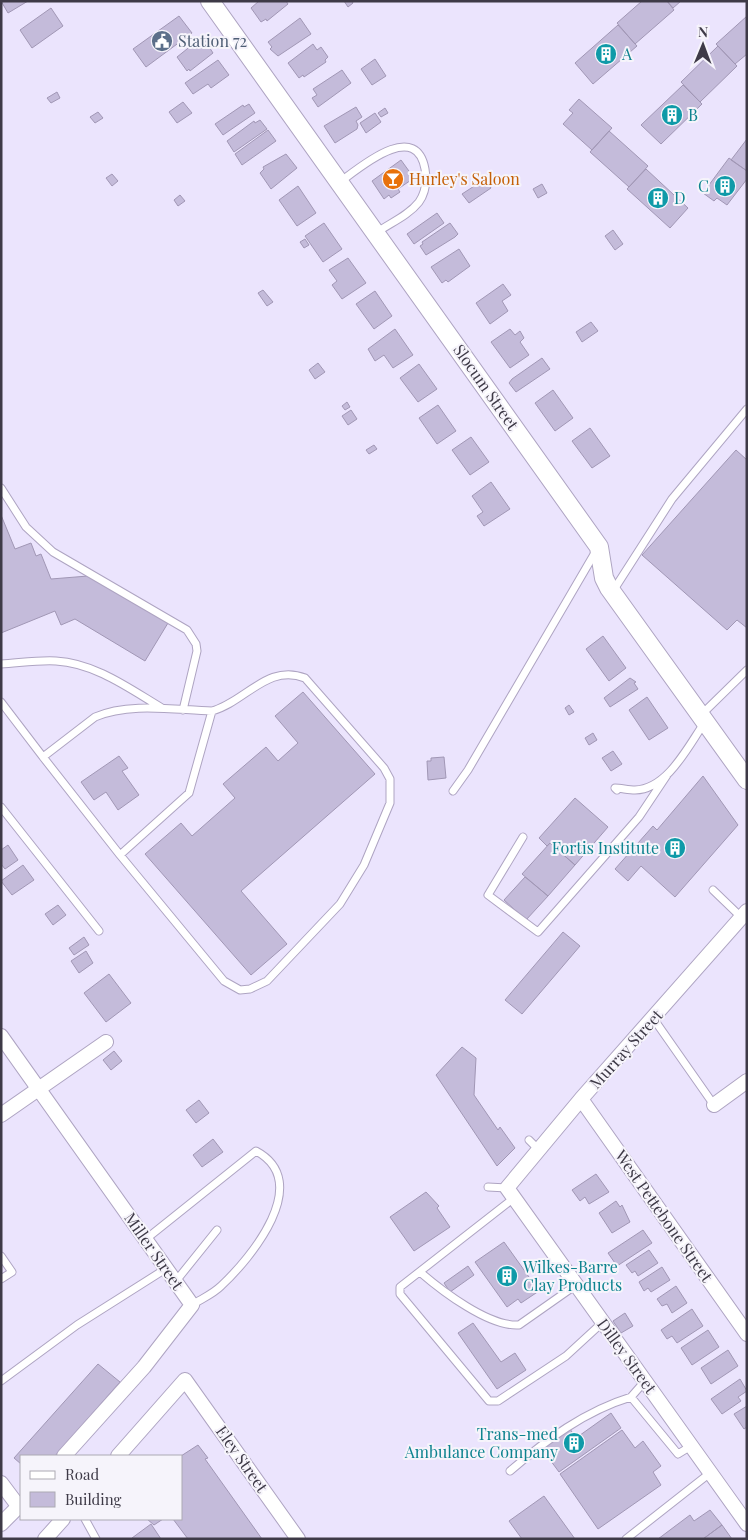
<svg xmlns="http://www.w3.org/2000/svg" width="748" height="1540" font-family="'Playfair Display',serif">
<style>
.building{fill:#c4bbda;stroke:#a197b5}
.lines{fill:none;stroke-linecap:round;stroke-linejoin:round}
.service-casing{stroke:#aea4c2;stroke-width:9}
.minor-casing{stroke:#aea4c2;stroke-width:16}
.tertiary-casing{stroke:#aea4c2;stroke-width:20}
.service{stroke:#fff;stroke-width:7}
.minor{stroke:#fff;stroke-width:14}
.tertiary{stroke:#fff;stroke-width:18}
.labels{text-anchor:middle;stroke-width:4;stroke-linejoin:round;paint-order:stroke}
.service-label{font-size:16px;fill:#4e5e75;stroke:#f6f4fb;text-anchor:start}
.culture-label{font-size:16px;fill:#0d838f;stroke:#f6f4fb;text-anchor:start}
.food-label{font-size:16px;fill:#c56008;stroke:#f6f4fb;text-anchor:start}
.street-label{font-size:16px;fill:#3e3a47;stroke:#f6f4fb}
</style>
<rect width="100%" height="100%" fill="#ebe4fd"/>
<!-- building -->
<path class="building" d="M1,1H28L8,13Z
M259,1H286L288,4L267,21L266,19L261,22L251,8Z
M344,1H352L353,3L348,7Z
M642,1H667L674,10L635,44L617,23Z
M667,1H681L673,8Z
M51,8L63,26L32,48L20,30Z
M179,16L192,33L146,67L133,49Z
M747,16V54L735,64L716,44Z
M300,18L311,34L278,56L270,49L272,47L268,42Z
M618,25L637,46L593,84L575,63Z
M204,39L213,53L190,71L189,69L187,71L177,57L197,41L199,43Z
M313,44L317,50L321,47L328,57L325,60L326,62L304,77L303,75L299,78L288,63Z
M718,46L737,66L700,102L681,82Z
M375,59L386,76L372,85L361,69Z
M218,60L229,75L211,88L208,84L193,94L185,83Z
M342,70L351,83L318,107L312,98L317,95L313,89Z
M683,85L702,104L661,144L641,125Z
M57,92L60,98L51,103L47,98Z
M579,99L612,128L592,150L563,124L573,113L569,110Z
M183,102L192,113L177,123L169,112Z
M249,104L255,113L223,135L215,124L243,105L244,107Z
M356,107L362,117L356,121L358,125L357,129L335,143L324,126Z
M385,108L388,113L381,117L378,113Z
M98,112L103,118L95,123L90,117Z
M375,113L381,122L366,133L360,123Z
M260,120L267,129L234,152L227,141L254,121L255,123Z
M268,130L276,141L242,165L235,154Z
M609,131L648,166L629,187L590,152Z
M747,139V171L731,160Z
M286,154L297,168L271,189L260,173L264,169L263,167Z
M729,158L747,171V179L727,205L717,198L714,201L703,193Z
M401,160L414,178L398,189L400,192L391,198L389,195L384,199L372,181Z
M646,169L688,208L670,228L627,189Z
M112,174L118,181L112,186L106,178Z
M485,179L491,188L469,203L462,194Z
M542,184L547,193L538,198L533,189Z
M298,186L316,213L297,226L279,200Z
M180,195L185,201L178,206L174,200Z
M437,213L444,223L414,244L407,234Z
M324,223L342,249L323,262L305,236Z
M450,223L458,234L455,237L426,255L420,246L423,244L422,242Z
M613,230L623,244L615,250L605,236Z
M305,239L309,245L304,248L300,242Z
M459,249L470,266L448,282L446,280L442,283L431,267Z
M348,258L366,283L342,299L332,285L337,281L329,270Z
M503,284L511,295L502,301L508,311L490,324L476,303Z
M263,290L273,302L267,306L258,293Z
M375,291L392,316L374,329L356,304Z
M591,322L598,331L582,342L576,332Z
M395,329L413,355L393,368L384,355L375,361L368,349Z
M510,329L515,335L520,331L524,338L520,342L529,355L510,368L491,342Z
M542,358L550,369L516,392L509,383L512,379Z
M318,363L325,372L315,379L309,370Z
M419,364L437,389L418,402L400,378Z
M553,390L573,418L555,431L535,403Z
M347,402L350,407L345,410L342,406Z
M438,405L456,431L437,444L419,418Z
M351,410L357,419L348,425L342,416Z
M590,428L610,456L592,468L572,441Z
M471,437L489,462L470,475L452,450Z
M374,445L377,449L369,454L366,450Z
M736,450L747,460V628L737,620L727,630L642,555Z
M491,482L510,509L484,526L477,516L483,512L472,496Z
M1,515L15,549L31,543L36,556L41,554L51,579L88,576L168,623L145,661L75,619L61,625L55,611L1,633Z
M603,636L626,668L609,681L586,649Z
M630,678L636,682L634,683L638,689L610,707L604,698Z
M303,692L375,774L241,891L287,944L251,975L145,854L181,823L192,836L235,798L223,784L266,747L278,761L298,743L275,716Z
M647,697L668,728L649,740L629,710Z
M569,705L574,712L569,715L565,708Z
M593,733L597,740L589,745L585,738Z
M613,751L622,764L611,771L602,758Z
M119,756L128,768L122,771L139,795L118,810L106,792L94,800L81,782Z
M444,757L446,778L428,780L427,761H431V758Z
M703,776L738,825L675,897L641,866L628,881L615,869L653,826L657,830Z
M575,798L608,827L575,865L550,843L547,846L539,838Z
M550,843L575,865L548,896L522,874Z
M8,845L18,860L5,869L1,864V850Z
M23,865L34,880L12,895L1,881Z
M525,877L548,896L526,920L504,900Z
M58,905L66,915L53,925L45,914Z
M563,932L580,946L522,1014L505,1000Z
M84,937L89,945L74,955L69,948Z
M86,951L93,963L79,973L71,961Z
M109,974L131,1003L106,1022L84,993Z
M462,1047L476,1058L474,1095L498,1130L500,1127L515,1148L497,1166L436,1075Z
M114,1051L122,1061L111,1070L103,1060Z
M199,1100L209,1113L196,1123L186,1110Z
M213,1139L223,1152L202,1167L193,1155Z
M596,1174L609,1192L589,1204L585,1197L580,1201L572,1190Z
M426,1192L439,1206L437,1208L450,1227L414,1251L390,1217Z
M616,1201L620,1207L622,1205L630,1222L612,1233L599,1213Z
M643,1230L652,1243L617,1266L608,1253Z
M504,1242L539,1291L521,1303L518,1299L507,1307L475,1262Z
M649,1250L658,1263L638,1276L635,1271L632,1273L626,1265Z
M468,1266L474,1275L450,1292L444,1283Z
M662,1267L670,1280L651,1292L648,1288L644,1291L639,1282Z
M676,1286L687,1303L672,1313L667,1304L662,1306L657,1299Z
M692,1309L703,1326L677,1343L672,1336L667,1339L661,1330Z
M625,1313L633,1326L621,1333L613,1321Z
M473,1323L501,1362L515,1353L526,1370L497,1389L458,1333Z
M708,1330L719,1347L692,1365L681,1348Z
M728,1350L738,1366L711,1384L701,1368Z
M98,1364L120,1382L55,1456H21V1464L14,1458Z
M740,1379L747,1391L738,1397L741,1401L722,1414L711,1399Z
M747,1406V1427L744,1429L734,1414Z
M611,1413L621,1428L559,1472L542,1449L570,1429L576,1438Z
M622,1430L635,1448L643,1441L661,1466L653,1472L661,1485L598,1529L560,1474Z
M198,1445L208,1458L205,1459L262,1539H188L173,1519H181V1456Z
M544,1496L575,1539H522L509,1521Z
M710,1510L722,1525L703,1539H658L690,1515L694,1521Z
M147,1519H163L154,1525Z
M151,1524L161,1539H132V1538Z
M722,1525L732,1539H703Z"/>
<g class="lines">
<!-- service casing -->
<g class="service-casing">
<path id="service" d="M340,182C359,168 416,119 425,169C427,181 426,192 419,202C408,216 390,223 376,233
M1,488L26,527L53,552L187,630L196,644L197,651L183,710
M613,591L672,499L747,409
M1,664C19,663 38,660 56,661C95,663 130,689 162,708
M1,702L43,757L95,717C129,702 175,710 212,711L189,793L120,855L43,757
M701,715L747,670
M617,790L615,788C621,788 628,790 635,790C668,789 688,746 705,722
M453,791L468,770L596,551
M1,807L99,931
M523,837L488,895L538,932L639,817L667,775
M120,855L224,981L240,990L250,989L267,981L340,904L364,865L390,803V779L384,768L305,678C268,663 245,702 212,711
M713,890L741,917
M653,1018L714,1105
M529,1140L539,1150
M488,1187L507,1188
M514,1198L400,1287V1294L489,1401H498L566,1356L603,1322
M146,1239L256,1151C314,1182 251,1258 221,1286C213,1294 201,1299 192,1305
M1,1256L12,1272L1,1279
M420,1272C442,1291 489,1327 519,1325L576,1285
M176,1281L217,1230
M1,1381L77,1325L167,1268
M645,1381L631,1397L678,1454L691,1446
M510,1471C546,1440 585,1411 631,1397
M85,1519L96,1539
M626,1539L710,1473"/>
</g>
<!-- minor casing -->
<g class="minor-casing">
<path id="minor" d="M747,911L581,1099L507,1188L747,1524
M1,1036L192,1305L144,1367L64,1456
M581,1099L747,1334
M714,1105L747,1081
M1,1115L106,1042
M118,1456L185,1380L298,1539
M1,1483L19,1507
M1,1524L21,1504
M45,1539L63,1519"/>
</g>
<!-- tertiary casing -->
<g class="tertiary-casing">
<path id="tertiary" d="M210,1L599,547L604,578L609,588L747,780"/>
</g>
<!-- service -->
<use href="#service" class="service"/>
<!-- minor -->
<use href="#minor" class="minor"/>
<!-- tertiary -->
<use href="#tertiary" class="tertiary"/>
</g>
<!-- icons -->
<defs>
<g id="civic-disc" transform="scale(1.125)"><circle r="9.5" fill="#5c6f8a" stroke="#f6f4fb"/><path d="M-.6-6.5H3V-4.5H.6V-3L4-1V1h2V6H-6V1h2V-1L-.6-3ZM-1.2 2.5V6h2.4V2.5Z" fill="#fff"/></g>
<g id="building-disc" transform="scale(1.125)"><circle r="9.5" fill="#0f9aa8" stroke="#f6f4fb"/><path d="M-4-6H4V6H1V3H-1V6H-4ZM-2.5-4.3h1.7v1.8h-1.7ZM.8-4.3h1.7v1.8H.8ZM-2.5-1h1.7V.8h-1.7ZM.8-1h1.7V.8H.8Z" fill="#fff"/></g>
<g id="bar-disc" transform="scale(1.125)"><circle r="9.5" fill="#e8710a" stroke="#f6f4fb"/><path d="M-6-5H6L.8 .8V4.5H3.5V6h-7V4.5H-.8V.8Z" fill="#fff"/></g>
</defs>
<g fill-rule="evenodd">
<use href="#civic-disc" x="162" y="41"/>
<use href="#building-disc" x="606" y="54"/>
<use href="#building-disc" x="672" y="115"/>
<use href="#bar-disc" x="393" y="179"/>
<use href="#building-disc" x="725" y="186"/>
<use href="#building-disc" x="658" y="198"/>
<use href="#building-disc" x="675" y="848"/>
<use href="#building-disc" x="507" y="1276"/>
<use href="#building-disc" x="574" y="1443"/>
</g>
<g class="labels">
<!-- service labels -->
<g class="service-label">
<text x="178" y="47">Station 72</text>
</g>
<!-- culture labels -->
<g class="culture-label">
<text x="622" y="60">A</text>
<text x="688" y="121">B</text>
<text x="709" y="192" text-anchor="end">C</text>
<text x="674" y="204">D</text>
<text x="659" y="854" text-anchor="end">Fortis Institute</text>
<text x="523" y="1273">Wilkes-Barre<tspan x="523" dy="18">Clay Products</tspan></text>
<text x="558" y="1440" text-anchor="end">Trans-med<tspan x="558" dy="18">Ambulance Company</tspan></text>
</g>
<!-- food labels -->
<g class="food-label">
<text x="409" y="185">Hurley's Saloon</text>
</g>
<!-- street labels -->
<g class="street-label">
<text transform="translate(486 387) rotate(55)" y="6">Slocum Street</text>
<text transform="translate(626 1049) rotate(-48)" y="6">Murray Street</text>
<text transform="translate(664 1216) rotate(55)" y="6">West Pettebone Street</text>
<text transform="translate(154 1251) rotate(55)" y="6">Miller Street</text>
<text transform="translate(627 1356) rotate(54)" y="6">Dilley Street</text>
<text transform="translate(242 1459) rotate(55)" y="6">Eley Street</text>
</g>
</g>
<!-- border -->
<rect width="748" height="1540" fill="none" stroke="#3e3a47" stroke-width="5"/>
<!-- legend -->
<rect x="20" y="1455" width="162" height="65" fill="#f6f4fb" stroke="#acaab3"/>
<rect x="30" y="1471" width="25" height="8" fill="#ffffff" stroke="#acaab3"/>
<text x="65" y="1480" font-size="15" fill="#3e3a47">Road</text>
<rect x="30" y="1492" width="25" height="15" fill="#c4bbda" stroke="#acaab3"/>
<text x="65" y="1505" font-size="15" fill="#3e3a47">Building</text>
<!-- north arrow -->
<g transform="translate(703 45) rotate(1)" stroke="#f6f4fb" stroke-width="4" paint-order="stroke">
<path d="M0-4L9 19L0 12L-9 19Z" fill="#3e3a47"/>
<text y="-8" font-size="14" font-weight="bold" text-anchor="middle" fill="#3e3a47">N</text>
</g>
</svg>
